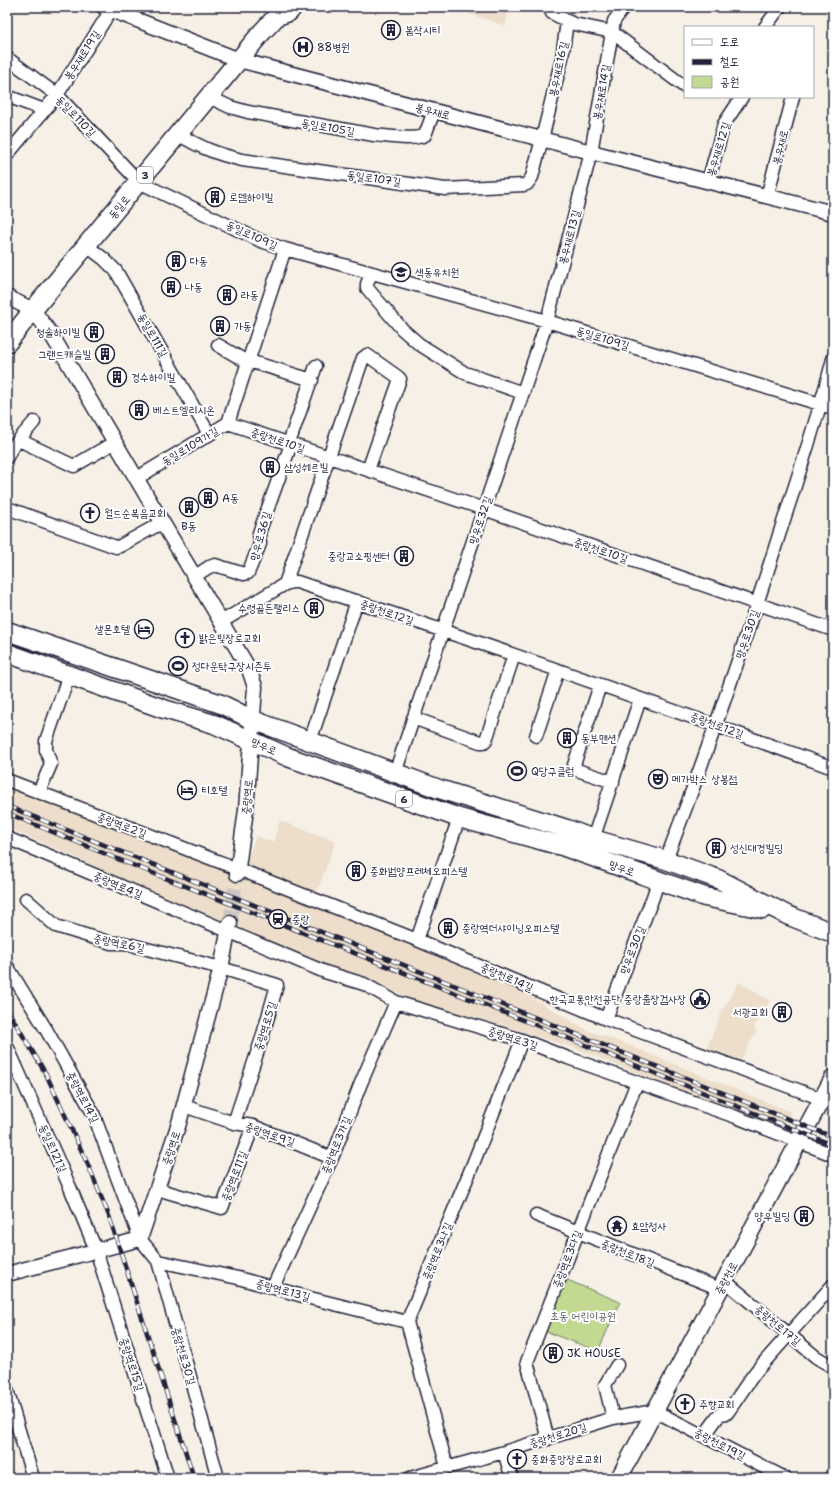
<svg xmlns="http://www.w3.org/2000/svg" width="840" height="1485" font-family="'Shantell Sans','Poor Story',sans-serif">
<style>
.built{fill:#ecdeca}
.green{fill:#c1d990;stroke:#727e66}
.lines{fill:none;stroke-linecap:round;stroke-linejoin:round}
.tertiary-tunnel{stroke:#ccc7c5;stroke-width:14;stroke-dasharray:14 7;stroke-linecap:butt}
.minor-casing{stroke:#22223b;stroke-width:15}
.tertiary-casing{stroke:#22223b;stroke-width:17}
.secondary-casing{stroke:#22223b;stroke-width:19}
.primary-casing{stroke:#22223b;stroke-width:21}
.minor{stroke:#fff;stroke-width:12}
.tertiary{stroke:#fff;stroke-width:14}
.secondary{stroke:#fff;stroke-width:16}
.primary{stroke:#fff;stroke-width:18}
.rail-casing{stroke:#22223b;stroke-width:4.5}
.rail{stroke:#fff;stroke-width:3;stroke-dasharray:9;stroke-linecap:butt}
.labels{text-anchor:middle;stroke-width:4;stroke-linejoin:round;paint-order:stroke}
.shield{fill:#fff;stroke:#646476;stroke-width:1}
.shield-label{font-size:10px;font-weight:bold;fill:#22223b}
.poi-label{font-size:11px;fill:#22223b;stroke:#fff;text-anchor:start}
.street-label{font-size:11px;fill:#22223b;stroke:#fff}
.park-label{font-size:11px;fill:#525954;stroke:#fff}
</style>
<rect width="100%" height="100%" fill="#f6f0e7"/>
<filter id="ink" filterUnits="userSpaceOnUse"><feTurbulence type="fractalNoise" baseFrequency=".025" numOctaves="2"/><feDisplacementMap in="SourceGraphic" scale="8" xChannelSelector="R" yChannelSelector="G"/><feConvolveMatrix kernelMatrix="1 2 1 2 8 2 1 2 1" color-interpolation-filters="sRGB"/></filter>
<g filter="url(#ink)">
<!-- built -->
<path class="built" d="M449,7H510L505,26Z
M7,788L134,832L464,965L531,997L587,1030L618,1041L791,1112L780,1131L577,1049L472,1016L442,1011L116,879L78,858L7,828Z
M280,821L336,841L315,897L244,869L256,836L273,842Z
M739,982L770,1001L754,1027L757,1030L738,1066L705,1053L722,1011Z"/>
<!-- green -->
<path class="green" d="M565,1279L620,1302L598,1351L544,1331Z"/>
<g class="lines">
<!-- tertiary-tunnel -->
<path class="tertiary-tunnel" d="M230,923L237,874"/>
<!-- minor casing -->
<g class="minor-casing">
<path id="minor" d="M567,21L574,24L612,32L685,87
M765,27L780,7
M7,58L57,95L139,182L261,241L285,249L547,321L833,408
M7,96L44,110
M209,97L230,107L248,112L374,135C387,136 414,141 425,135L434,111
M178,134C201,148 217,154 242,160L445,189L524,185L527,184L532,177L542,139L562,58L567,21L552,13L549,7
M7,155L57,95L111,10L115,7
M708,182L724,124L742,97
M767,197L793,97
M87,246L104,259L116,271L209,434
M371,273L367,284V288L402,329L419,344L465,373L523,393
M218,345L242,359L312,380
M228,423L484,509L833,630
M19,440L74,466L115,442
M289,443L316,366
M7,457L11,449L34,422
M137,478L228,423L285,249
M7,508L116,547L120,546L163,522
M195,576L209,567L215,565L244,574L248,573L260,544L259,533L291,444
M285,584L363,358L367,355L398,377L400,379L368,470
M221,622L285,584L292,582H297C477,641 655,703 833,768
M600,685L574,765L577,770L613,782
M413,718L480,742H484L486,740L514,655
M536,736L558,670
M310,741L357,601
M395,773L547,321L591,152L614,21L624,7
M7,780L238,869L417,940L606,1019L833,1103
M39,792L51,764L46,750V741L69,675
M7,838L325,972L364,984L396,1002L522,1040L568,1058L736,1117L833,1155
M593,839L640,699
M666,860C707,753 745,644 779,535C798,476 818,418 833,359
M26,899L56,926L111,943H124L221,968L277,985L262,1038L234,1123
M417,940L459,818
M7,966L47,1031L93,1113L140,1239L158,1261L218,1478
M606,1019L653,897L658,881
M7,1046L69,1185L96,1250L168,1478
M184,1106L234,1123L253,1126L332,1158
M157,1189L222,1208L253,1126
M536,1215L720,1289
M158,1261L238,1278L310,1298L407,1322
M725,1281L816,1357L833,1367
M273,1287L332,1158L361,1083L396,1002
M7,1390L33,1478
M613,1418L605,1385L617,1365
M704,1436L720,1414L727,1413C738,1398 746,1384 758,1369L833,1285
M548,1439L527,1362L637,1082
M504,1452L512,1478
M447,1467L407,1322L471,1169L522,1040
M410,1478L504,1452L613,1418L655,1411L785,1478
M830,1478L833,1473"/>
</g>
<!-- tertiary casing -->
<g class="tertiary-casing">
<path id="tertiary" d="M104,7L239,60L591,152L833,213
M7,297L33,310L51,334L249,669L255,687L246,810L237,874
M7,1274L140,1239L179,1123L221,968L230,923"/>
</g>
<!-- secondary casing -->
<g class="secondary-casing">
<path id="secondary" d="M619,1478L833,1078"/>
</g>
<!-- primary casing -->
<g class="primary-casing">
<path id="primary" d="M7,343L33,310L262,32L277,16L289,12L293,7
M7,631L221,704L253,720L439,789L567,829L593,839L666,860L718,879L787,915L833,933
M7,653L164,709L214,724L288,757L459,818L562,846L705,897L763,909"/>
</g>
<!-- minor -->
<use href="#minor" class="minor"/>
<!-- tertiary -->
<use href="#tertiary" class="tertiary"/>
<!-- secondary -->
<use href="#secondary" class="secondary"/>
<!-- primary -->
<use href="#primary" class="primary"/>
<!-- rail casing -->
<g class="rail-casing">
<path id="rail" d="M7,806L833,1137
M7,813L125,862L528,1022L833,1145
M7,1009L46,1074L89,1167L109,1216L194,1478"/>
</g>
<!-- rail -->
<use href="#rail" class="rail"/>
</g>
</g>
<!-- icons -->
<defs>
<g id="building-ring" transform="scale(1)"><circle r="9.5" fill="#fff" stroke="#22223b" stroke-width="1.5"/><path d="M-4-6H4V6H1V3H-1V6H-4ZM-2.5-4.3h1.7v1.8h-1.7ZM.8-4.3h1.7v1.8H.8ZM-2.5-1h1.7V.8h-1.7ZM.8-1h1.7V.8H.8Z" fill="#22223b"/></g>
<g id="hospital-ring" transform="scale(1)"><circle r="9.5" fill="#fff" stroke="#22223b" stroke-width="1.5"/><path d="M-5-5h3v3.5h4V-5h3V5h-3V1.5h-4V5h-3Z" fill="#22223b"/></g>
<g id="school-ring" transform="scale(1)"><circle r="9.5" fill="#fff" stroke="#22223b" stroke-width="1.5"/><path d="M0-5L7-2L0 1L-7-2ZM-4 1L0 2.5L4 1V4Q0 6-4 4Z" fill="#22223b"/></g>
<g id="church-ring" transform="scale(1)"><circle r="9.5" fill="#fff" stroke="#22223b" stroke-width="1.5"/><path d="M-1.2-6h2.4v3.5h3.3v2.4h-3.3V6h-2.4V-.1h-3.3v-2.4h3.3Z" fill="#22223b"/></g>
<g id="hotel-ring" transform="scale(1)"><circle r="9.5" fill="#fff" stroke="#22223b" stroke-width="1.5"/><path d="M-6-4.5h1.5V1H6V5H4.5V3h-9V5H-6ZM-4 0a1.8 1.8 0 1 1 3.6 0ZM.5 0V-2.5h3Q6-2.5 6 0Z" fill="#22223b"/></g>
<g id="stadium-ring" transform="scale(1)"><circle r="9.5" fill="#fff" stroke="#22223b" stroke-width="1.5"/><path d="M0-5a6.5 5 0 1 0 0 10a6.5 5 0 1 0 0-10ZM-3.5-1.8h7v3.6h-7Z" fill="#22223b"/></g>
<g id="theatre-ring" transform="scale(1)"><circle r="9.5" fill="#fff" stroke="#22223b" stroke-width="1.5"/><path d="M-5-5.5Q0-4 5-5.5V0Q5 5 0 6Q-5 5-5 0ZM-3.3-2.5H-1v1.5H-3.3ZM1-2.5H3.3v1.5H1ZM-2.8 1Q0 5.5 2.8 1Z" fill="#22223b"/></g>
<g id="station-ring" transform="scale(1)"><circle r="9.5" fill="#fff" stroke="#22223b" stroke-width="1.5"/><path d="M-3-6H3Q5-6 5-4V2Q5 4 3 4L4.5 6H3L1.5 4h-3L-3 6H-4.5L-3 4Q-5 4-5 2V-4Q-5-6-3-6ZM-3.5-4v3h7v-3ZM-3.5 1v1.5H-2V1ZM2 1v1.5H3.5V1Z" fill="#22223b"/></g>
<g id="civic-ring" transform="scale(1)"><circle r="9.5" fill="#fff" stroke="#22223b" stroke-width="1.5"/><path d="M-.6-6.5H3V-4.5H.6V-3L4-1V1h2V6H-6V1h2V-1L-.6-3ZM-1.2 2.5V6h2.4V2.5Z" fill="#22223b"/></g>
<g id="temple-ring" transform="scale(1)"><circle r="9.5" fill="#fff" stroke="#22223b" stroke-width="1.5"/><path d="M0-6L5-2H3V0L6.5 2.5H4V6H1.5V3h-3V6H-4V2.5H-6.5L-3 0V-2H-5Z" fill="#22223b"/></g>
</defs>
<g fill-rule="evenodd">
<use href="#building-ring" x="391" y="30"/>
<use href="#hospital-ring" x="303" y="47"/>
<use href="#building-ring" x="215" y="197"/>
<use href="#building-ring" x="176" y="261"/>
<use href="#school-ring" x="401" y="272"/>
<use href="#building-ring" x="171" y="287"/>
<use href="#building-ring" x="227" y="295"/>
<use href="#building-ring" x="220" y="326"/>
<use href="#building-ring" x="94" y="332"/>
<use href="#building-ring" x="105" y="354"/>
<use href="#building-ring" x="117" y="377"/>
<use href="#building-ring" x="139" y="410"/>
<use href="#building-ring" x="270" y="467"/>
<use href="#building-ring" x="208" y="498"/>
<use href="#building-ring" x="189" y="507"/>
<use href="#church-ring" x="90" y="513"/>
<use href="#building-ring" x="404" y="556"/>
<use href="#building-ring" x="314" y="608"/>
<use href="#hotel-ring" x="144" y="629"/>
<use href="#church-ring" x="185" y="638"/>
<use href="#stadium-ring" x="178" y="666"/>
<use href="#building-ring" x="567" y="738"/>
<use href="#stadium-ring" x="517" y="771"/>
<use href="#theatre-ring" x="658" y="779"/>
<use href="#hotel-ring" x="187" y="790"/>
<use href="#building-ring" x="716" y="848"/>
<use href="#building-ring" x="356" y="871"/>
<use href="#station-ring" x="278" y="919"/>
<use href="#building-ring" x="448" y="928"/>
<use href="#civic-ring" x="700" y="999"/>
<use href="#building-ring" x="782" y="1012"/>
<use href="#building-ring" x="804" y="1216"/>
<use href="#temple-ring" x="617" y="1226"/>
<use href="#building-ring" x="553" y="1353"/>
<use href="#church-ring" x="685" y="1404"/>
<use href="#church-ring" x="517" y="1459"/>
</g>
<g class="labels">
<!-- shield labels -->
<g class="shield">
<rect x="137" y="167" width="16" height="16" rx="3"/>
<rect x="396" y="791" width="16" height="16" rx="3"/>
</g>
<g class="shield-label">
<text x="145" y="179">3</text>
<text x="404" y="803">6</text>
</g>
<!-- poi labels -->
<g class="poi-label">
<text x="405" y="34">봄작시티</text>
<text x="317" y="51">88병원</text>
<text x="229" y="201">로뎀하이빌</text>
<text x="190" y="265">다동</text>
<text x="415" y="276">색동유치원</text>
<text x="185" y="291">나동</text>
<text x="241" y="299">라동</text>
<text x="234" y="330">가동</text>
<text x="80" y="336" text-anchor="end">청솔하이빌</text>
<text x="91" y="358" text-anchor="end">그랜드캐슬빌</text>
<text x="131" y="381">경수하이빌</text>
<text x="153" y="414">베스트엘리시온</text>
<text x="284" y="471">삼성쉐르빌</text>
<text x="222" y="502">A동</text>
<text x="104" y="517">월드순복음교회</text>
<text x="189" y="530" text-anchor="middle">B동</text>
<text x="390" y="560" text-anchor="end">중랑교쇼핑센터</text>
<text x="300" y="612" text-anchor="end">수령골든팰리스</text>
<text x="130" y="633" text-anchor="end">샐몬호텔</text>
<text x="199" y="642">밝은빛장로교회</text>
<text x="192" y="670">정다운탁구장시즌투</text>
<text x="581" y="742">동부맨션</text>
<text x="531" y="775">Q당구클럽</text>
<text x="672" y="783">메가박스 상봉점</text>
<text x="201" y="794">티호텔</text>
<text x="730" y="852">성신대경빌딩</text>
<text x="370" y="875">중화범양프레체오피스텔</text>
<text x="292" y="923">중랑</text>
<text x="462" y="932">중랑역더샤이닝오피스텔</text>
<text x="686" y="1003" text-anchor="end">한국교통안전공단 중랑출장검사장</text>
<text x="768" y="1016" text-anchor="end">서광교회</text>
<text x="790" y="1220" text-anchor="end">양우빌딩</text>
<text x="631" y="1230">효암정사</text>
<text x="567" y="1357">JK HOUSE</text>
<text x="699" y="1408">주향교회</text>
<text x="531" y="1463">중화중앙장로교회</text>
</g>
<!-- street labels -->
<g class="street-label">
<text transform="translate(82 55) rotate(-57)" y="4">봉우재로19길</text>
<text transform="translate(558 69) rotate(-78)" y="4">봉우재로16길</text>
<text transform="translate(601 92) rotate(-80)" y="4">봉우재로14길</text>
<text transform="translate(433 111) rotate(15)" y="4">봉우재로</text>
<text transform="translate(76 116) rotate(46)" y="4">동일로110길</text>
<text transform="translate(328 127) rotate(10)" y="4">동일로105길</text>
<text transform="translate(780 147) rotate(-76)" y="4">봉우재로</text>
<text transform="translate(718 149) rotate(-73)" y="4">봉우재로12길</text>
<text transform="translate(374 178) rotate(8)" y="4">동일로107길</text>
<text transform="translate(119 207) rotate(-51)" y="4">동일로</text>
<text transform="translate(252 235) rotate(24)" y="4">동일로109길</text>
<text transform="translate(569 237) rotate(-75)" y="4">봉우재로13길</text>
<text transform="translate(153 335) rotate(60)" y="4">동일로111길</text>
<text transform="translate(603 338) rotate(17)" y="4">동일로109길</text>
<text transform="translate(278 440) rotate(19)" y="4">중랑천로10길</text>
<text transform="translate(190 446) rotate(-31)" y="4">동일로109가길</text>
<text transform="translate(480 520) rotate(-71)" y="4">망우로32길</text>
<text transform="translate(260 536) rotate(-74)" y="4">망우로36길</text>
<text transform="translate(601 550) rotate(19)" y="4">중랑천로10길</text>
<text transform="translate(387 612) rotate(19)" y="4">중랑천로12길</text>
<text transform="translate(747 634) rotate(-71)" y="4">망우로30길</text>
<text transform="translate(717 725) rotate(20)" y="4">중랑천로12길</text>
<text transform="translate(264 746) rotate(24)" y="4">망우로</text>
<text transform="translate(247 797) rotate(-85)" y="4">중랑역로</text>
<text transform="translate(122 825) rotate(21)" y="4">중랑역로2길</text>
<text transform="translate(622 868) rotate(20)" y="4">망우로</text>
<text transform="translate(118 885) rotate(23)" y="4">중랑역로4길</text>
<text transform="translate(119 943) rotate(12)" y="4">중랑역로6길</text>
<text transform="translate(632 950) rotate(-69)" y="4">망우로30길</text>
<text transform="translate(507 977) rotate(23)" y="4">중랑천로14길</text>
<text transform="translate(265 1026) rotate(-73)" y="4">중랑역로5길</text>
<text transform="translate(513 1038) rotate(18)" y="4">중랑역로3길</text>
<text transform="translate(83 1097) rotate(62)" y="4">중랑역로14길</text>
<text transform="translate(270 1134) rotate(19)" y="4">중랑역로9길</text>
<text transform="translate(336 1145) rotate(-68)" y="4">중랑역로3가길</text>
<text transform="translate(53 1148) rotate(66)" y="4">동일로121길</text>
<text transform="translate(171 1148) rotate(-72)" y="4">중랑역로</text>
<text transform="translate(234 1176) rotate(-69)" y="4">중랑역로11길</text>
<text transform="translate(437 1251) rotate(-68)" y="4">중랑역로3나길</text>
<text transform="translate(628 1253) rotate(22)" y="4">중랑천로18길</text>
<text transform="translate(567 1259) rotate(-69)" y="4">중랑역로3다길</text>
<text transform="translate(726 1278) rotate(-62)" y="4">중랑천로</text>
<text transform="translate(283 1290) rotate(15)" y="4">중랑역로13길</text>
<text transform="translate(778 1325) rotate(40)" y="4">중랑천로17길</text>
<text transform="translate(184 1356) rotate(74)" y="4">중랑천로30길</text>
<text transform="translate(132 1364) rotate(72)" y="4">중랑역로15길</text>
<text transform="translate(558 1435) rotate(-17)" y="4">중랑천로20길</text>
<text transform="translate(720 1444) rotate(27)" y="4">중랑천로19길</text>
</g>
<!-- park labels -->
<g class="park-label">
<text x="583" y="1320">초동 어린이공원</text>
</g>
</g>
<!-- margin -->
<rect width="840" height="1485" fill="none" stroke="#fff" stroke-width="24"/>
<rect x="12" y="12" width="816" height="1461" fill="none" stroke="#22223b" stroke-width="1.5" filter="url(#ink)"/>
<!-- legend -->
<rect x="684" y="26" width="130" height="72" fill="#ffffff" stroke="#a7a7b1"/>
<rect x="692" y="39" width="20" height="6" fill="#ffffff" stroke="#a7a7b1"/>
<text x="720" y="46" font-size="12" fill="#22223b">도로</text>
<rect x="692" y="59" width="20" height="6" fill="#22223b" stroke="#a7a7b1"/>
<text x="720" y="66" font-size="12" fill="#22223b">철도</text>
<rect x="692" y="76" width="20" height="12" fill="#c1d990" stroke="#a7a7b1"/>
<text x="720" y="86" font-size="12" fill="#22223b">공원</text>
</svg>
